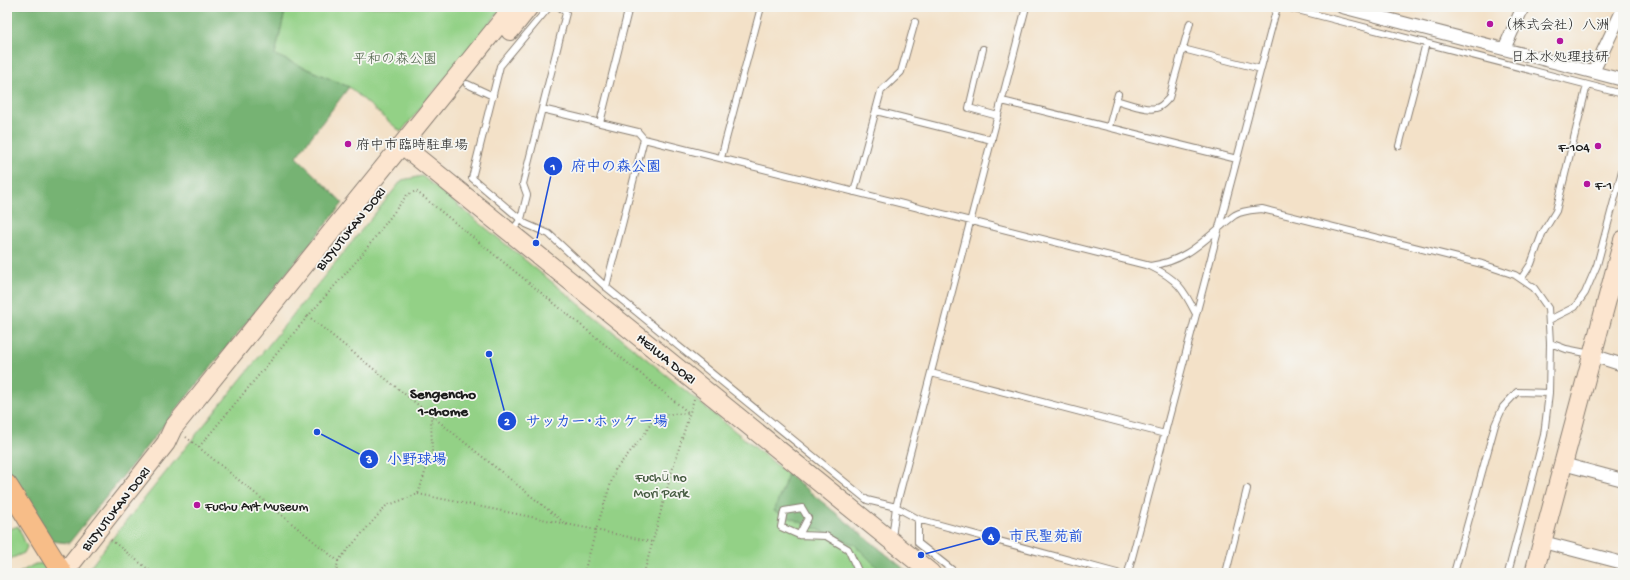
<svg xmlns="http://www.w3.org/2000/svg" width="1630" height="580" font-family="'Gochi Hand','Klee One',sans-serif">
<style>
.green{fill:#93d186;stroke:#587651}
.forest{fill:#76b373;stroke:#496848}
.lines{fill:none;stroke-linecap:round;stroke-linejoin:round}
.lane-casing{stroke:#887e72;stroke-width:8}
.street-casing{stroke:#887e72;stroke-width:14}
.secondary-casing{stroke:#887e72;stroke-width:20}
.primary-casing{stroke:#887e72;stroke-width:22}
.path{stroke:#887e72;stroke-width:2;stroke-dasharray:1 3;stroke-linecap:butt}
.lane{stroke:#fff;stroke-width:6}
.street{stroke:#fff;stroke-width:12}
.secondary{stroke:#fce5cf;stroke-width:18}
.primary{stroke:#f7bd88;stroke-width:20}
.poi-dot{fill:#b5179e;stroke:#f6f6f2;stroke-width:1.5}
.labels{text-anchor:middle;stroke-width:3.5;stroke-linejoin:round;paint-order:stroke}
.poi-label{font-size:14px;fill:#1c1c1c;stroke:#f6f6f2;text-anchor:start}
.park-label{font-size:14px;fill:#465b41;stroke:#f6f6f2}
.street-label{font-size:14px;fill:#1c1c1c;stroke:#f6f6f2}
.neighbourhood-label{font-size:15px;font-weight:bold;fill:#1c1c1c;stroke:#f6f6f2}
.leader{fill:none;stroke:#1d4ed8;stroke-width:1.5}
.callout-dot{fill:#1d4ed8;stroke:#f6f6f2;stroke-width:1.5}
.mark-label{font-size:12px;text-anchor:middle;font-weight:bold;fill:#fff}
.callout-label{font-size:15px;text-anchor:middle;font-weight:bold;fill:#1d4ed8;stroke:#f6f6f2;stroke-width:3.5;stroke-linejoin:round;paint-order:stroke}
</style>
<rect width="100%" height="100%" fill="#f6f6f2"/>
<filter id="ink" filterUnits="userSpaceOnUse"><feTurbulence type="fractalNoise" baseFrequency=".025" numOctaves="2"/><feDisplacementMap in="SourceGraphic" scale="8" xChannelSelector="R" yChannelSelector="G"/><feConvolveMatrix kernelMatrix="1 2 1 2 8 2 1 2 1" color-interpolation-filters="sRGB"/></filter>
<filter id="wash" filterUnits="userSpaceOnUse"><feTurbulence type="fractalNoise" baseFrequency=".012" numOctaves="4" result="noise"/><feDisplacementMap in="SourceGraphic" scale="16" xChannelSelector="R" yChannelSelector="G"/><feGaussianBlur stdDeviation="0.9" result="paint"/><feColorMatrix in="noise" values="0 0 0 0 0 0 0 0 0 0 0 0 0 0 0 0 0 1.4 0 .05"/><feComposite in="paint" operator="in"/></filter>
<g filter="url(#wash)">
<rect width="100%" height="100%" fill="#f3e1c8"/>
<!-- green -->
<path class="green" d="M286,7H503L401,132L349,87L274,55Z
M422,176L909,573H86L111,540L402,180Z
M18,526L27,547L24,553L10,559L7,553V530Z
M43,563L48,571L47,573H19L33,565Z"/>
<!-- forest -->
<path class="forest" d="M7,7H286L275,55L349,87L296,157L343,203L69,543L51,541L7,467Z
M788,474L909,573H883L855,545L774,511Z"/>
</g>
<g filter="url(#ink)">
<g class="lines">
<!-- lane casing -->
<g class="lane-casing">
<path id="lane" d="M549,7L500,66L472,178L526,224L549,234L606,287L867,500L896,507L918,519L1117,573
M1286,7L1623,94
M983,49L969,108L998,116
M1183,49L1261,69
M467,84L493,96
M1116,100C1126,103 1147,111 1156,108C1162,107 1165,102 1169,98L1190,23
M1002,101L1237,159
M542,109L638,132L644,139L1150,266C1177,279 1183,288 1196,314
M876,111L992,140
M600,123L629,7
M1109,127L1118,94
M1399,146L1426,43
M721,158L761,7
M854,192L881,91L901,72L915,22
M512,231L521,219L527,195L523,184L566,13L560,7
M1150,266C1180,262 1196,248 1218,229C1223,225 1229,219 1235,215C1243,210 1253,210 1262,209L1482,264L1515,275L1534,288L1548,308L1550,343L1549,393L1544,435L1508,573
M1521,279L1531,264L1542,234L1556,211L1587,85
M606,287L644,139
M1549,320L1575,307L1585,293L1597,265L1623,167
M1550,343L1566,349L1591,354
M931,373L1165,434
M918,519V543L956,573
M799,535L808,518L802,508L784,511L781,527L799,535L826,536L848,549L859,573
M892,538L896,507L1026,7
M1128,573L1277,7
M1226,573L1247,489
M1454,573L1495,425L1503,407L1517,392L1549,393"/>
</g>
<!-- street casing -->
<g class="street-casing">
<path id="street" d="M1342,7L1623,80
M1504,49L1523,7
M1593,72L1623,9
M1592,355L1623,365
M1563,464L1623,480
M1543,542L1623,563"/>
</g>
<!-- secondary casing -->
<g class="secondary-casing">
<path id="secondary" d="M510,31L529,7
M402,145L931,573
M64,573L166,443L173,428L513,7
M1534,573L1623,240"/>
</g>
<!-- primary casing -->
<g class="primary-casing">
<path id="primary" d="M7,485L62,573"/>
</g>
<!-- path -->
<path class="path" d="M186,437L338,561L336,573
M199,447L308,316
M418,494L596,530L615,470L644,435L656,415L689,413
M567,525L308,316L360,257L407,195L416,191L689,413
M111,540L153,573
M338,561L386,506L418,494L432,451L431,415
M584,573L596,530L652,542
M644,573L672,471L694,399"/>
<!-- lane -->
<use href="#lane" class="lane"/>
<!-- street -->
<use href="#street" class="street"/>
<!-- secondary -->
<use href="#secondary" class="secondary"/>
<!-- primary -->
<use href="#primary" class="primary"/>
</g>
</g>
<!-- markers -->
<g class="poi-dot">
<circle cx="1490" cy="24" r="4"/>
<circle cx="1560" cy="41" r="4"/>
<circle cx="348" cy="144" r="4"/>
<circle cx="1598" cy="146" r="4"/>
<circle cx="1587" cy="184" r="4"/>
<circle cx="197" cy="505" r="4"/>
</g>
<g class="labels">
<!-- poi labels -->
<g class="poi-label">
<text x="1498" y="29">（株式会社）八洲</text>
<text x="1560" y="61" text-anchor="middle">日本水処理技研</text>
<text x="356" y="149">府中市臨時駐車場</text>
<text x="1590" y="151" text-anchor="end">F-104</text>
<text x="1595" y="189">F-1</text>
<text x="205" y="510">Fuchu Art Museum</text>
</g>
<!-- park labels -->
<g class="park-label">
<text x="395" y="63">平和の森公園</text>
<text x="661" y="481">Fuchū no<tspan x="661" dy="16">Mori Park</tspan></text>
</g>
<!-- street labels -->
<g class="street-label">
<text transform="translate(350 228) rotate(-51)" y="5">BIJYUTUKAN DORI</text>
<text transform="translate(667 358) rotate(39)" y="5">HEIWA DORI</text>
<text transform="translate(115 508) rotate(-52)" y="5">BIJYUTUKAN DORI</text>
</g>
<!-- neighbourhood labels -->
<g class="neighbourhood-label">
<text x="443" y="398">Sengencho<tspan x="443" dy="17">1-chome</tspan></text>
</g>
</g>
<!-- callouts -->
<path class="leader" d="M536 243L553 166M489 354L507 421M317 432L369 459M921 555L991 536"/>
<g class="callout-dot">
<circle cx="536" cy="243" r="4"/>
<circle cx="489" cy="354" r="4"/>
<circle cx="317" cy="432" r="4"/>
<circle cx="921" cy="555" r="4"/>
<circle cx="553" cy="166" r="10"/>
<circle cx="507" cy="421" r="10"/>
<circle cx="369" cy="459" r="10"/>
<circle cx="991" cy="536" r="10"/>
</g>
<g class="mark-label">
<text x="553" y="170">1</text>
<text x="507" y="425">2</text>
<text x="369" y="463">3</text>
<text x="991" y="540">4</text>
</g>
<g class="callout-label">
<text x="616" y="171">府中の森公園</text>
<text x="597" y="426">サッカー･ホッケー場</text>
<text x="417" y="464">小野球場</text>
<text x="1046" y="541">市民聖苑前</text>
</g>
<!-- margin -->
<rect width="1630" height="580" fill="none" stroke="#f6f6f2" stroke-width="24"/>
</svg>
